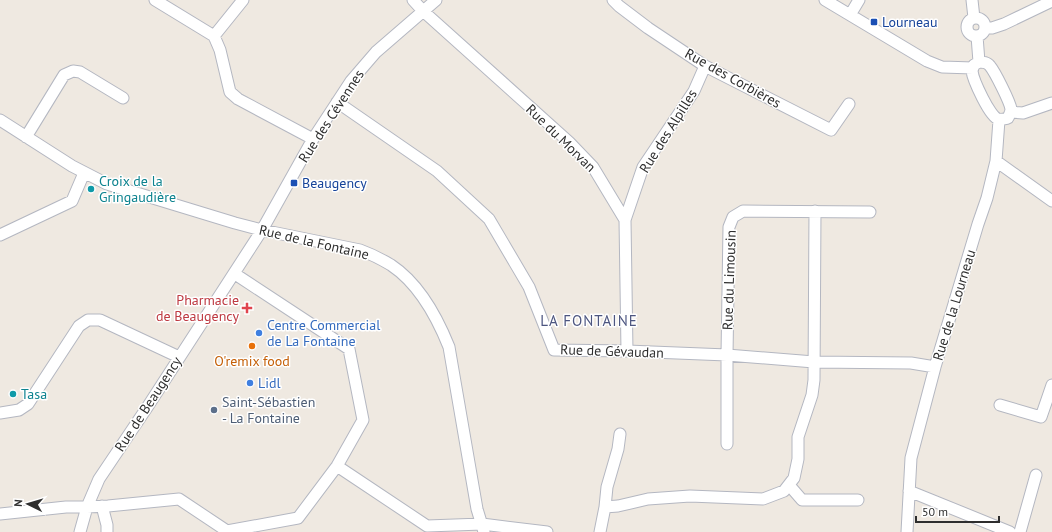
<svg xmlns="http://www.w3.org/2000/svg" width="1052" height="532" font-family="'PT Sans',sans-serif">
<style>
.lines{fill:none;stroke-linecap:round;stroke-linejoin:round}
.minor-casing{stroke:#b4b7c1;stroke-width:13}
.minor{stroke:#fff;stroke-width:11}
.transit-dot{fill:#1a4fb4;stroke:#fff;stroke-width:1.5}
.culture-dot{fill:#0f9aa8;stroke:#fff;stroke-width:1.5}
.health-dot{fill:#e0444e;stroke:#fff;stroke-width:1.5}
.shop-dot{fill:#3f7fe0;stroke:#fff;stroke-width:1.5}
.food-dot{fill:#e8710a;stroke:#fff;stroke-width:1.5}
.service-dot{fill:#5c6f8a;stroke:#fff;stroke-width:1.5}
.labels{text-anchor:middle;stroke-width:3;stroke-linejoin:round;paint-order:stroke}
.transit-label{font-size:14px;fill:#164399;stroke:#fff;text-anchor:start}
.street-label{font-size:14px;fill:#2e2e2e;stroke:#fff}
.culture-label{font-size:14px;fill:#0d838f;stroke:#fff;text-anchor:start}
.health-label{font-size:14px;fill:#be3a42;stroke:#fff;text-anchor:end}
.shop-label{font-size:14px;fill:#366cbe;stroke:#fff;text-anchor:start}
.food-label{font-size:14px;fill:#c56008;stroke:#fff}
.service-label{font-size:14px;fill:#4e5e75;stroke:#fff;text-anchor:start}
.neighbourhood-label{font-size:15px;letter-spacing:1px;fill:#4d5680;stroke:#fff}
</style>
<rect width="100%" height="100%" fill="#efe9e1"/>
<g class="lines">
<!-- minor casing -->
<g class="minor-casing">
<path id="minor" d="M155,0L214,36L220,50L230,92L238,99L313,139
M413,0L423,11L569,142L593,167L625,220L627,351
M613,0L619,6L648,28L705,66L831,130L849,104
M825,0L927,61L942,67L973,68
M972,0L974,18
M850,15L859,0
M967 27a9 9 0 1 1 18 0a9 9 0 1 1-18 0Z
M985,28H992L1004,24L1052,1
M214,36L243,0
M977,36L979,62
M979,62C983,62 987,62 990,66C995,72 1010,102 1011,109C1011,113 1009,115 1008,118C1004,119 1001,120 998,119C990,117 973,80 972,71C972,68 972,68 974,65Z
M337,102L437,171L489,219L529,287L554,350L627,351L727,355L814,362L911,363L935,367
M1011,112L1023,113L1052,103
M0,120L72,166L107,184L235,223L262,230L360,250C371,254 381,259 391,265C418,283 437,317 449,347L477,509L484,532
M26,137L64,75L73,71L80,72L123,98
M996,161L1052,201
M625,220L643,167L694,91L705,66
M0,235L72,201L84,173
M1000,405L1041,417L1052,385
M0,413L19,410L28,404L79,326L88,320H100L179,357
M727,444V355L729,227L733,217L743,211L870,212
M337,466L427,526L482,524L547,532
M789,485L802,500H858
M909,491L1010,532
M102,506L107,525V532
M605,507L618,506L648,499L690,496L763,499L784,491L794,478L798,459V437L812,395L814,380L815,211
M0,514L66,507H87L99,479L148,406L262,230L313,139L351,81L376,52L436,0
M80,532L87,507L108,506L179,499L227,531L298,518L337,466L363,420L349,349L235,274
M600,532L605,507L607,487L618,449L620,434
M907,532L911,458L935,367L978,224L987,198L996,161L999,120
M1020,532L1036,475"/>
</g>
<!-- minor -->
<use href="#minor" class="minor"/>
</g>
<!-- markers -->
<g class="transit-dot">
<rect x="870" y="18" width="8" height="8" rx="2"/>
<rect x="290" y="179" width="8" height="8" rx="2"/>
</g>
<g class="culture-dot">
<circle cx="91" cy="189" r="4"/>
<circle cx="13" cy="394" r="4"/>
</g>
<path class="health-dot" d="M245 302h4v4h4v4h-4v4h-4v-4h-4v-4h4z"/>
<g class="shop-dot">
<circle cx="259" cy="333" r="4"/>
<circle cx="250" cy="383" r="4"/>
</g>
<circle class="food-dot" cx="252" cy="346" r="4"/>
<circle class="service-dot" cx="214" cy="410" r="4"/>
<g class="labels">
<!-- transit labels -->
<g class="transit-label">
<text x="882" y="27">Lourneau</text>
<text x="302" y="188">Beaugency</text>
</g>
<!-- street labels -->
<g class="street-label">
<text transform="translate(733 78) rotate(29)" y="5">Rue des Corbières</text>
<text transform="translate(331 116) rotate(-57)" y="5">Rue des Cévennes</text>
<text transform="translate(668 131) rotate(-58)" y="5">Rue des Alpilles</text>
<text transform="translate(561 138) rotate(44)" y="5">Rue du Morvan</text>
<text transform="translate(314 242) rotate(13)" y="5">Rue de la Fontaine</text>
<text transform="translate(729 280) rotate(-88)" y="5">Rue du Limousin</text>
<text transform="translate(954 305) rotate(-73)" y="5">Rue de la Lourneau</text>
<text transform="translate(612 351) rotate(2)" y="5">Rue de Gévaudan</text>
<text transform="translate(148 404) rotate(-57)" y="5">Rue de Beaugency</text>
</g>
<!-- culture labels -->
<g class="culture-label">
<text x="99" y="186">Croix de la<tspan x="99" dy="16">Gringaudière</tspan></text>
<text x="21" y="399">Tasa</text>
</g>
<!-- health labels -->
<g class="health-label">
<text x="239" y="305">Pharmacie<tspan x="239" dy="16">de Beaugency</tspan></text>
</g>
<!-- shop labels -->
<g class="shop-label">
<text x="267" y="330">Centre Commercial<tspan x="267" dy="16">de La Fontaine</tspan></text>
<text x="258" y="388">Lidl</text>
</g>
<!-- food labels -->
<g class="food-label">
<text x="252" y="366">O'remix food</text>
</g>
<!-- service labels -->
<g class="service-label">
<text x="222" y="407">Saint-Sébastien<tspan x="222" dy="16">- La Fontaine</tspan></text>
</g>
<!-- neighbourhood labels -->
<g class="neighbourhood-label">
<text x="589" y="326">LA FONTAINE</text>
</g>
</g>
<!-- north arrow -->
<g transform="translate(28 504) rotate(275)" stroke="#ffffff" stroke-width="3" paint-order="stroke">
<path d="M0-3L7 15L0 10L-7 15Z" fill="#2e2e2e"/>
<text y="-6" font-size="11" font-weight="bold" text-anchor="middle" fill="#2e2e2e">N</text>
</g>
<!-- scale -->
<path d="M916 516v6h83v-6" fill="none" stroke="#2e2e2e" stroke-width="2"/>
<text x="922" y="516" font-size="12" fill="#2e2e2e" stroke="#ffffff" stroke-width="3" paint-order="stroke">50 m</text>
</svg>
